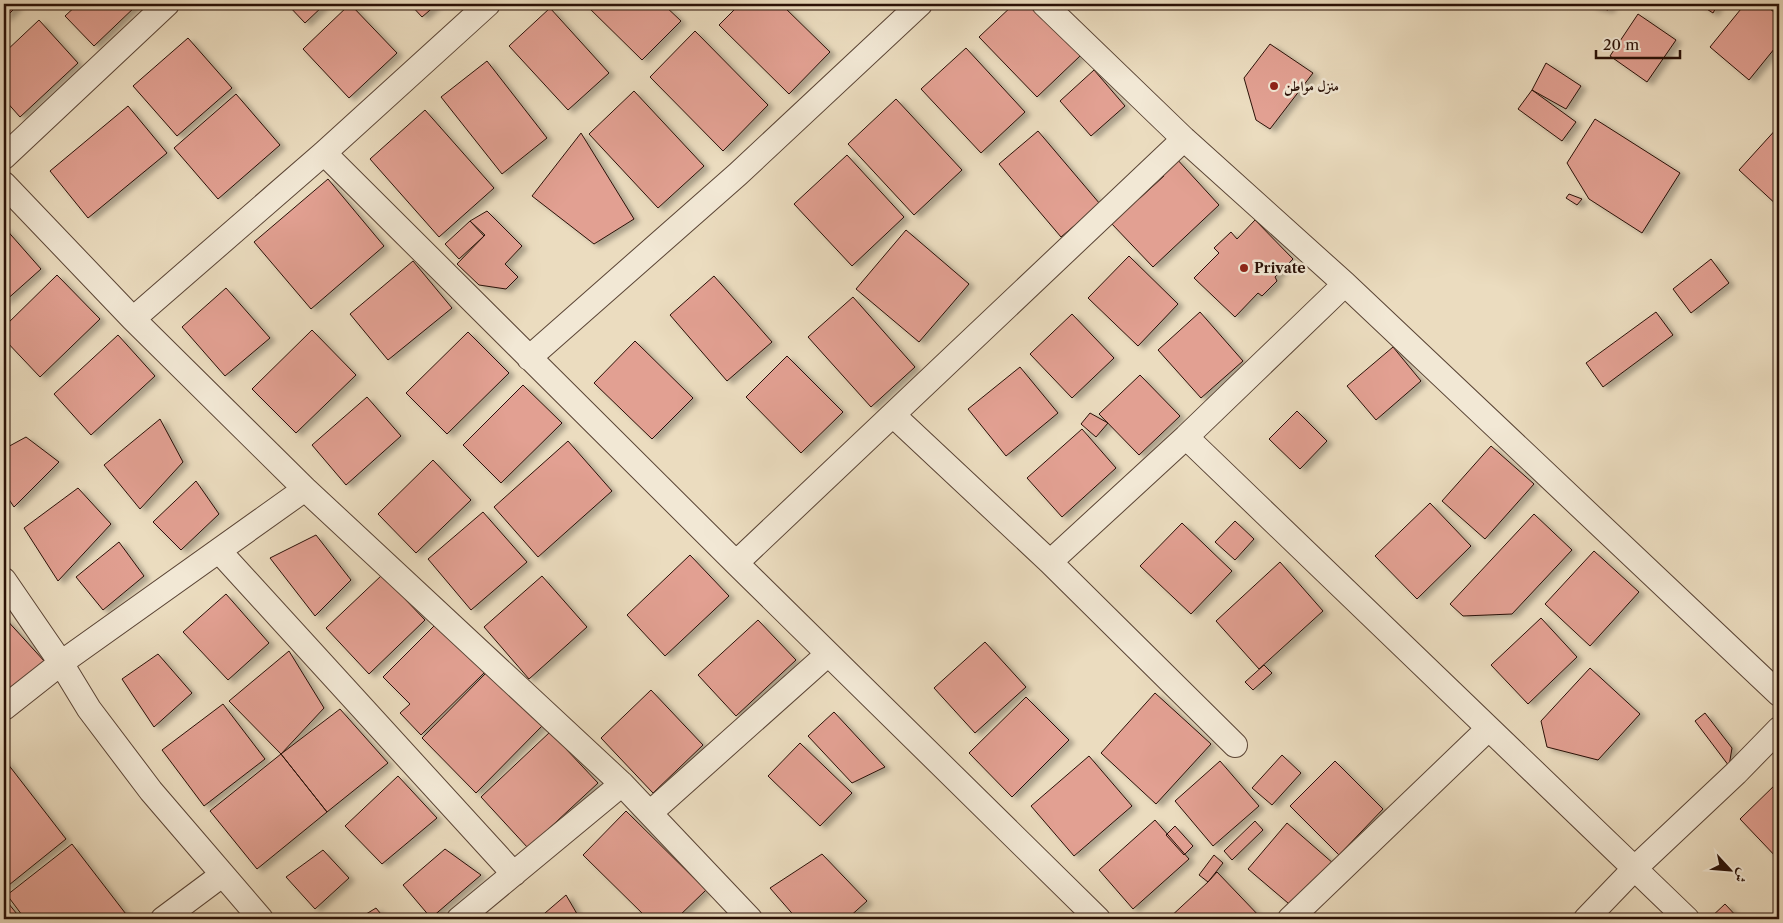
<svg xmlns="http://www.w3.org/2000/svg" width="1783" height="923" font-family="'Libre Caslon Text',Amiri,serif">
<style>
.building{fill:#e2a092;stroke:#2a1107;filter:url(#shadow)}
.lines{fill:none;stroke-linecap:round;stroke-linejoin:round}
.street-casing{stroke:#5a4435;stroke-width:26}
.street{stroke:#f2e8d5;stroke-width:24}
.poi-dot{fill:#8f2418;stroke:#f2e8d5;stroke-width:2}
.labels{text-anchor:middle;stroke-width:5;stroke-linejoin:round;paint-order:stroke}
.poi-label{font-size:14px;font-weight:bold;fill:#2a1107;stroke:#f2e8d5;text-anchor:start}
</style>
<defs>
<filter id="shadow"><feDropShadow dx="5.5" dy="3" stdDeviation="2.5" flood-color="#0004"/></filter>
</defs>
<rect width="100%" height="100%" fill="#ebdcbf"/>
<filter id="stains"><feTurbulence type="fractalNoise" baseFrequency=".004" numOctaves="4"/><feColorMatrix values="0 0 0 0 .2 0 0 0 0 .09 0 0 0 0 .02 0 0 0 .5 -.17"/></filter>
<radialGradient id="worn" r=".72"><stop offset=".6" stop-color="#630" stop-opacity="0"/><stop offset="1" stop-color="#630" stop-opacity=".3"/></radialGradient>
<!-- building -->
<path class="building" d="M4,4H19L4,19Z
M78,4H138L94,46L65,16Z
M287,4H325L305,23Z
M350,4L397,53L349,98L303,49Z
M410,4H437L422,17Z
M585,4H663L681,21L642,60Z
M740,4H781L830,52L789,94L719,25Z
M1014,4H1030L1080,56L1037,97L979,37Z
M1592,4H1612L1608,10L1591,6Z
M1699,4H1718L1713,13Z
M1745,4H1764L1779,16V43L1749,80L1710,47Z
M550,8L609,73L568,110L509,46Z
M1638,14L1676,40L1647,82L1610,56Z
M39,20L78,63L20,117L4,99V53Z
M695,31L768,105L723,151L650,77Z
M188,38L232,88L177,136L133,86Z
M1270,44L1313,73L1270,129L1256,120L1244,78Z
M966,48L1025,112L981,153L921,89Z
M487,61L547,138L502,174L441,97Z
M1546,63L1581,86L1566,109L1532,90Z
M1094,70L1125,106L1091,136L1060,101Z
M1532,90L1576,122L1562,141L1518,109Z
M634,91L704,166L658,208L589,134Z
M236,94L280,145L218,199L174,148Z
M896,99L962,170L914,215L848,144Z
M128,106L167,153L88,218L50,171Z
M425,110L494,188L439,237L370,159Z
M1595,119L1680,173L1642,233L1589,199L1567,163Z
M1779,126V207L1739,170Z
M1038,131L1100,204L1061,237L999,164Z
M581,133L634,219L594,244L532,196Z
M847,155L904,217L852,266L794,204Z
M1175,157L1219,205L1153,267L1111,223L1137,195L1140,198L1164,176L1160,171Z
M328,179L384,246L311,309L254,242Z
M1569,194L1582,199L1577,205L1566,198Z
M487,211L522,246L505,264L518,277L506,289L479,285L457,264L485,235L470,221Z
M1255,220L1293,259L1275,277L1277,281L1262,296L1258,293L1235,317L1194,278L1219,253L1214,248L1231,232L1237,239Z
M470,221L484,236L459,259L445,244Z
M4,227L41,269L4,302Z
M906,230L969,284L919,342L856,289Z
M1129,256L1178,304L1138,346L1088,298Z
M1711,259L1729,283L1691,313L1673,289Z
M413,261L452,308L388,360L350,314Z
M57,275L100,319L40,377L4,339V327Z
M714,276L772,342L727,381L670,315Z
M226,288L270,338L225,376L182,327Z
M853,297L915,367L871,407L808,337Z
M1200,312L1243,361L1201,398L1158,350Z
M1656,312L1673,335L1603,387L1586,363Z
M1072,314L1114,358L1072,398L1030,354Z
M312,330L356,375L296,433L252,389Z
M468,332L509,373L447,434L406,393Z
M118,335L155,376L91,435L54,394Z
M635,341L693,398L652,439L594,383Z
M1393,347L1421,381L1376,420L1347,386Z
M787,356L843,412L801,453L746,397Z
M1020,367L1058,413L1006,456L968,409Z
M1140,375L1180,416L1139,455L1099,414Z
M523,385L562,423L501,483L463,445Z
M367,397L401,436L346,485L312,445Z
M1297,411L1327,441L1300,469L1269,439Z
M1090,413L1108,423L1096,437L1081,424Z
M160,419L183,462L140,509L104,465Z
M1082,429L1116,468L1062,517L1027,478Z
M26,437L59,462L14,507L4,492V449Z
M568,441L612,491L538,557L494,507Z
M1491,446L1534,484L1485,539L1442,501Z
M433,460L471,500L416,553L378,514Z
M196,481L219,514L181,550L153,522Z
M78,488L111,524L58,581L24,528Z
M1430,503L1471,546L1417,599L1375,556Z
M483,512L527,562L471,610L428,559Z
M1534,514L1572,550L1512,614L1463,616L1450,604Z
M1235,521L1254,539L1235,560L1215,542Z
M1182,523L1232,571L1191,614L1140,566Z
M316,535L351,580L315,616L270,558Z
M119,542L144,576L103,610L76,577Z
M1594,551L1639,592L1590,646L1545,604Z
M690,555L729,596L665,656L627,615Z
M1280,562L1323,611L1259,669L1216,621Z
M382,575L425,620L369,674L326,628Z
M542,576L587,627L529,679L484,627Z
M226,594L269,643L228,680L183,632Z
M4,617L45,662L4,694Z
M1541,618L1577,657L1528,704L1491,665Z
M758,620L796,660L736,716L698,675Z
M437,623L485,672L421,735L400,713L410,704L383,677Z
M985,642L1026,687L975,733L934,688Z
M289,651L324,708L281,754L229,701Z
M158,654L192,693L154,727L122,679Z
M1264,665L1272,673L1253,690L1245,682Z
M1590,668L1640,714L1598,760L1547,747L1541,721Z
M488,671L542,726L476,793L422,738Z
M651,690L703,745L653,793L601,738Z
M1155,693L1211,744L1156,804L1101,753Z
M1026,697L1069,740L1012,797L969,753Z
M223,704L265,759L204,806L162,750Z
M340,709L388,763L327,812L281,754Z
M834,712L885,767L852,783L808,736Z
M1705,713L1732,748L1729,766L1695,721Z
M550,732L598,783L528,848L481,797Z
M800,743L852,793L820,826L768,776Z
M281,754L327,812L257,869L210,811Z
M1282,755L1301,773L1272,805L1252,788Z
M1089,756L1132,806L1074,856L1031,806Z
M4,759L66,839L4,889Z
M1220,761L1259,806L1213,846L1175,801Z
M1335,761L1383,809L1339,855L1290,806Z
M398,776L437,818L382,864L345,826Z
M1779,781V860L1740,819Z
M626,811L706,890L676,919H648L583,855Z
M1155,820L1189,859L1133,909L1099,870Z
M1255,821L1263,830L1232,860L1224,851Z
M1287,823L1334,864L1295,909L1248,869Z
M1175,826L1193,846L1184,855L1166,835Z
M72,844L129,918L25,919L7,895Z
M445,849L481,875L431,918L403,885Z
M323,850L349,878L315,909L286,877Z
M822,854L867,901L847,919H797L770,888Z
M1214,855L1223,863L1208,882L1199,875Z
M1217,872L1262,919H1168L1208,882Z
M566,895L580,919H538Z
M4,898L21,919H4Z
M1725,904L1739,919H1709Z
M376,908L385,919H358Z
M1779,909V919H1768Z"/>
<g class="lines">
<!-- street casing -->
<g class="street-casing">
<path id="street" d="M1044,4L1184,139L1345,284L1779,694
M324,153L736,563L1098,919
M4,157L167,4
M4,184L133,319L305,489L622,784L750,919
M133,319L324,153L488,4
M529,358L738,174L920,4
M893,415L1050,562L1235,745
M1186,437L1687,919
M219,551L514,874
M1050,562L1186,437L1345,284
M736,563L1184,139
M4,580L61,663L89,709L151,791L261,919
M4,708L61,663L305,489
M650,813L828,654
M163,919L222,875
M459,919L622,784
M1290,919L1488,729
M1586,919L1635,868L1736,773L1779,729"/>
</g>
<!-- street -->
<use href="#street" class="street"/>
</g>
<!-- markers -->
<g class="poi-dot">
<circle cx="1274" cy="86" r="5"/>
<circle cx="1244" cy="268" r="5"/>
</g>
<g class="labels">
<!-- poi labels -->
<g class="poi-label">
<text x="1284" y="91">منزل مواطن</text>
<text x="1254" y="273">Private</text>
</g>
</g>
<!-- margin -->
<rect width="1783" height="923" fill="none" stroke="#ebdcbf" stroke-width="20"/>
<rect x="5" y="5" width="1773" height="913" fill="none" stroke="#2a1107" stroke-width="2.5"/>
<rect x="10" y="10" width="1763" height="903" fill="none" stroke="#2a1107"/>
<!-- north arrow -->
<g transform="translate(1730 870) rotate(116)" stroke="#f2e8d5" stroke-width="4" paint-order="stroke">
<path d="M0-4L9 19L0 12L-9 19Z" fill="#2a1107"/>
<text y="-8" font-size="14" font-weight="bold" text-anchor="middle" fill="#2a1107">ش</text>
</g>
<!-- scale -->
<path d="M1596 50v8h84v-8" fill="none" stroke="#2a1107" stroke-width="2.5"/>
<text x="1603" y="50" font-size="15" fill="#2a1107" stroke="#f2e8d5" stroke-width="4" paint-order="stroke">20 m</text>
<rect width="100%" height="100%" filter="url(#stains)"/>
<rect width="100%" height="100%" fill="url(#worn)"/>
</svg>
